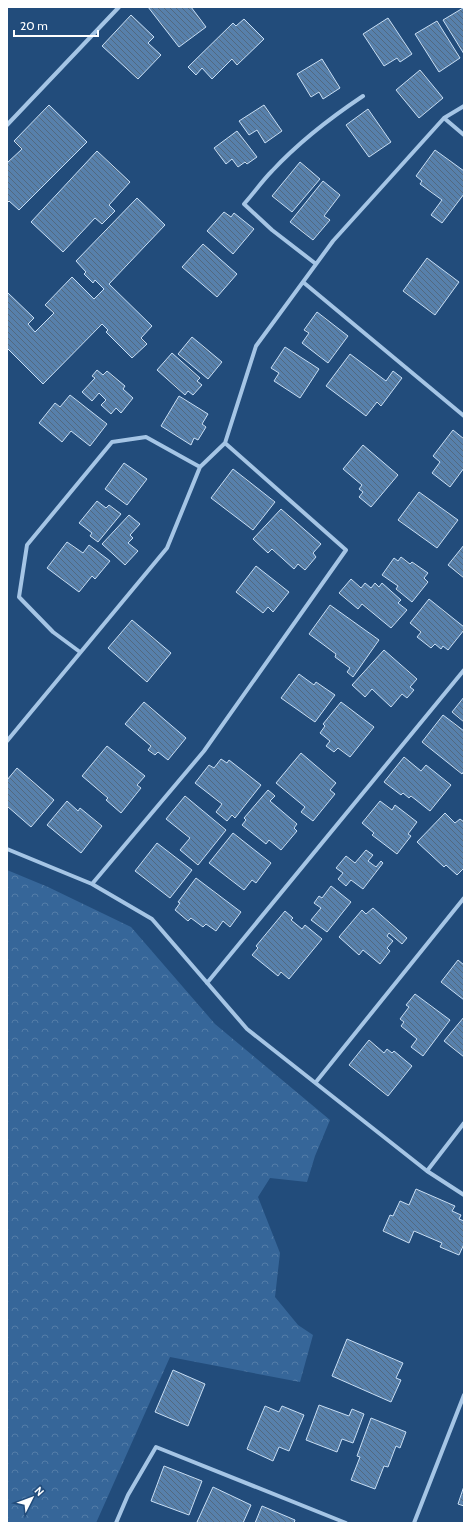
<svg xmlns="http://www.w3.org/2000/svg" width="471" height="1530" font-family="Cabin,sans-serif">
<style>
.forest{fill:url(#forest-crowns)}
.building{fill:url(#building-back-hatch);stroke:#c8def4}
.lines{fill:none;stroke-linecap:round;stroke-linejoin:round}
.minor{stroke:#a5c5e5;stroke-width:4}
</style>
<defs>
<pattern id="forest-crowns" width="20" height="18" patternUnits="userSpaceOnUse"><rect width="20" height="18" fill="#366699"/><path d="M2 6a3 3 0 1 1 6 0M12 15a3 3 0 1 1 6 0" fill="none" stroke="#547da8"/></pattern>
<pattern id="building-back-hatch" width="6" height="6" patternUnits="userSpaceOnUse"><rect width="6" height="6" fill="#5780ab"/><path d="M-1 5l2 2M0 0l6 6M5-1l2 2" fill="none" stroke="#526980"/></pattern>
</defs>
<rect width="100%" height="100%" fill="#224c7b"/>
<!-- forest -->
<path class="forest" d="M7,870L48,887L131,927L215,1024L330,1120L315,1156L307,1182L270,1178L258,1197L280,1253L275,1297L298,1325L313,1335L300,1382L170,1357L96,1523H7Z"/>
<!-- building -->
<path class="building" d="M148,7H191L206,27L179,47Z
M463,8L464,10V54L443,20Z
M131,15L154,37L148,43L161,55L138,79L102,46Z
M388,18L412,54L400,62L397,58L384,66L363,34Z
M244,19L264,39L237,65L232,59L212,79L202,68L196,75L188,67L233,23L236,26Z
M437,21L460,58L439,72L415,34Z
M322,59L340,88L323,99L319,92L311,97L297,74Z
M420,70L443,98L419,118L396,90Z
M49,105L87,142L19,210L9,201L7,203V163L22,149L14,141Z
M264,105L282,131L265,143L257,130L249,135L239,121Z
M368,109L391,142L369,157L346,125Z
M237,131L257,157L247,164L245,162L238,167L232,159L226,164L214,148Z
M435,150L464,171V194L442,223L431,215L442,200L420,184L422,181L416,176Z
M97,151L130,182L109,205L115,211L102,224L95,218L63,252L31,222Z
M300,162L320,179L292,212L272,196Z
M323,181L340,195L324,216L330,220L313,240L290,222Z
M137,198L165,225L109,284L152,326L141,338L147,344L132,358L106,332L108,330L102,324L43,384L7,348V292L34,318L28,324L35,332L54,313L45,305L72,277L94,299L104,289L95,280L93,283L84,274L86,272L76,261Z
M224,212L231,217L234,213L254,229L233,254L207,231Z
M203,244L237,274L217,297L182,267Z
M427,258L459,282L435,315L403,291Z
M317,312L348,336L328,363L302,343L309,333L304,330Z
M192,337L222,362L208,379L178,354Z
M285,347L319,369L300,398L274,381L279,373L271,368Z
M172,353L200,378L197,381L202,385L193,395L188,391L185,395L157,370Z
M350,354L386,381L393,371L402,378L381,406L377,402L366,416L326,386Z
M97,370L103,375L107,371L125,386L123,389L133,398L121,413L116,408L111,414L101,405L106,400L99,393L92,401L82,392L95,378L92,376Z
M70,395L107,424L90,446L71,431L62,442L39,423L55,403L60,407Z
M179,396L208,414L202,424L206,427L198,440L194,438L191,445L161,426Z
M453,430L464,439V468L450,487L432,473L440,462L433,456Z
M363,445L398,475L371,507L359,497L363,492L359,489L362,485L343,469Z
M124,463L147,479L127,505L105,489Z
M233,469L275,502L253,530L211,498Z
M419,492L458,520L437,548L398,520Z
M97,501L106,508L109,505L121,514L98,542L90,536L92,533L79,523Z
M281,509L321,544L313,553L316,557L305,570L298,564L294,569L272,549L268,553L253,539Z
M129,515L140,524L130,535L133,538L128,543L138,551L125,565L102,544Z
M67,542L83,553L89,545L110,561L95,579L92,576L79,592L47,568Z
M464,545V578L448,565Z
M401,557L410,564L412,562L428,573L424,578L428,582L412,602L396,589L398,586L382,575L394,558L398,561Z
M256,566L289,592L273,612L268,607L263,613L236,592Z
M351,579L361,588L365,583L371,588L375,583L379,587L382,583L401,600L398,603L407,610L391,628L362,604L358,609L339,593Z
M429,599L464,627V630L448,650L443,646L441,649L435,644L431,648L417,637L421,632L410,623Z
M330,605L379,640L353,677L347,672L350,668L335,657L336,654L309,634Z
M132,620L171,653L147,682L108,648Z
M384,650L417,679L410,687L414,690L407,698L402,694L391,707L372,689L365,697L352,685Z
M299,674L314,685L316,682L335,695L315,722L281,698Z
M464,697V722L452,712Z
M144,702L186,738L168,760L158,752L155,755L148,750L151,746L125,724Z
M341,702L374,727L350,757L338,748L334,752L326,746L330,741L320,733L325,726L323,724Z
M443,715L464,731V771L462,774L422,742Z
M107,746L145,776L137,785L141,788L121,813L106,800L108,798L82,776Z
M301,753L336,783L330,790L335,794L313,821L301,812L305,807L276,783Z
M404,757L421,771L426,765L451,785L430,811L411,796L409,798L403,793L401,795L384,782Z
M221,759L227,763L229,760L261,785L235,818L232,815L227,821L216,812L222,804L195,783L209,765L214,768Z
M17,768L54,800L31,827L7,806V780Z
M268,790L275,796L270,801L297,824L294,828L297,831L281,850L269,840L266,844L242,825L246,820L244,818Z
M185,796L226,830L198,865L180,850L190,838L166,819Z
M67,801L78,811L80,808L102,826L81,853L47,825Z
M380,801L392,810L395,805L417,822L408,834L411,836L397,854L372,835L374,833L362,823Z
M445,813L455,823L460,819L464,822V868L457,875L446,865L444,867L417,842Z
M233,833L271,863L256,883L252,880L244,890L209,863Z
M157,843L192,870L170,898L135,871Z
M366,850L373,855L368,861L376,867L381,861L383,863L363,889L351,880L346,886L338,879L343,873L336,868L346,856L355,863Z
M196,878L241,912L230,927L223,921L216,931L206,924L203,927L191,918L188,921L175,910L180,903L178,902Z
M331,886L351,902L327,932L311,920L321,908L314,903L319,896L322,898Z
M373,908L407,938L402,944L389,933L387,936L393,941L387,948L390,951L380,964L363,950L359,955L339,937L362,910L366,914Z
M285,911L293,918L291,920L302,929L305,925L322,939L289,979L281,972L278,976L252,955L258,948L256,946Z
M458,960L464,965V1000L441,982Z
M415,994L450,1020L423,1056L411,1047L417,1039L401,1026L404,1022L400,1019L409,1007L406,1005Z
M464,1017V1057L444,1041Z
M369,1040L384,1053L387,1049L392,1053L394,1051L412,1066L388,1096L349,1065Z
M416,1189L455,1206L452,1211L461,1215L459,1219L464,1221V1244L459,1255L440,1247L442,1243L414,1231L409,1243L383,1231L390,1215L393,1216L400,1201L409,1205Z
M347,1339L403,1363L396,1378L401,1380L391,1402L332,1376Z
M173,1370L205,1384L188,1426L155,1412Z
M319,1405L349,1416L352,1409L364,1414L353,1443L342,1439L337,1452L306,1440Z
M265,1406L279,1412L282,1406L304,1415L289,1451L279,1447L273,1461L247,1449Z
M371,1418L406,1432L400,1448L396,1446L388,1467L384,1466L375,1489L351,1480L360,1457L357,1456Z
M164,1466L202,1481L189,1515L151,1501Z
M464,1486V1506L458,1504Z
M213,1487L251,1505L243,1523H200L197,1522Z
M262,1506L295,1520L294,1523H255Z"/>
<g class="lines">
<!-- minor -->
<path class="minor" d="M444,118L464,135
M7,125L119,7
M316,264L272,230L244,204C254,193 262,181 272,171C299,142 330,118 363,96
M303,282L464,416
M80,652L53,632L19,597L27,545L112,442L146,437L200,467
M7,741L167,548L200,467L225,443L256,346L333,241L444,118L464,106
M7,849L92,884L152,919L247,1029L427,1171L464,1195
M92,884L204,751L346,550L225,443
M207,983L464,670
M316,1082L464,898
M427,1171L464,1123
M116,1523L128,1495L156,1447L346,1523
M414,1523L464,1395"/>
</g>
<!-- border -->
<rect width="471" height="1530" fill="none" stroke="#ffffff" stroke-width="16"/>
<!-- north arrow -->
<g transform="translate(32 1498) rotate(48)" stroke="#224c7b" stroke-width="3" paint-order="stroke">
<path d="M0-3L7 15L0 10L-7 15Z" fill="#ffffff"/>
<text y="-6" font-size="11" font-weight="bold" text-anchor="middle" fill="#ffffff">N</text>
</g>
<!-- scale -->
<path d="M14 30v6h84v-6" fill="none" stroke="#ffffff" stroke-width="2"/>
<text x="20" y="30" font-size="12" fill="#ffffff" stroke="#224c7b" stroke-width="3" paint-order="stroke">20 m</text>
</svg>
